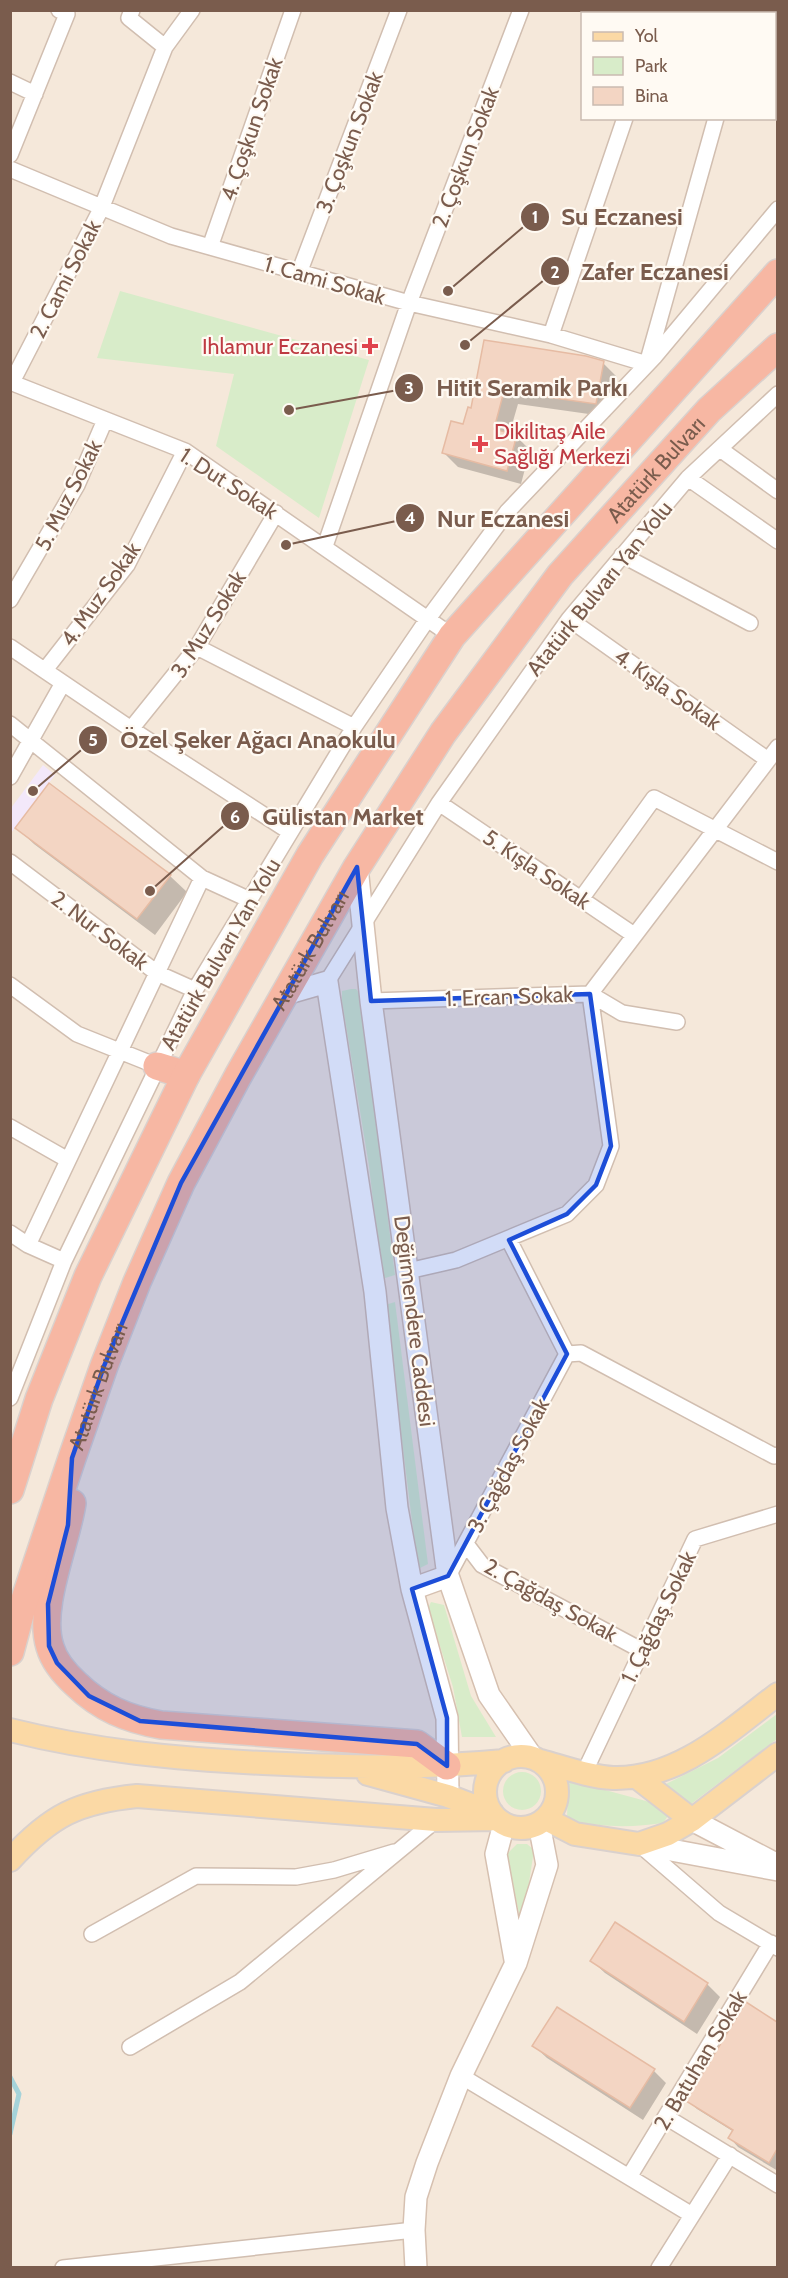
<svg xmlns="http://www.w3.org/2000/svg" width="788" height="2278" font-family="Cabin,sans-serif">
<style>
.residential{fill:#f5e8da;fill-rule:evenodd}
.education{fill:#f3e8fa}
.green{fill:#d8ecc9}
.shadow{fill:#0003}
.lines{fill:none;stroke-linecap:round;stroke-linejoin:round}
.stream{stroke:#a5d3da;stroke-width:5}
.building{fill:#f3d5c3;stroke:#e6bba3;stroke-width:1.5}
.street-casing{stroke:#d1beb0;stroke-width:18}
.secondary-casing{stroke:#d6c0b0;stroke-width:24}
.primary-casing{stroke:#dad1cd;stroke-width:26}
.highway-casing{stroke:#dad1cd;stroke-width:30}
.street{stroke:#fff;stroke-width:15}
.secondary{stroke:#fff;stroke-width:21}
.primary{stroke:#fbd9a5;stroke-width:22}
.highway{stroke:#f7b7a3;stroke-width:27}
.marked{fill:#1d4ed8;fill-opacity:0.2;stroke:#1d4ed8;stroke-width:4.5;stroke-linejoin:round}
.health-dot{fill:#e0444e;stroke:#fffaf3;stroke-width:2}
.labels{text-anchor:middle;stroke-width:4.5;stroke-linejoin:round;paint-order:stroke}
.street-label{font-size:22px;fill:#7a5c4d;stroke:#fffaf3}
.health-label{font-size:22px;fill:#be3a42;stroke:#fffaf3;text-anchor:end}
.leader{fill:none;stroke:#7a5c4d;stroke-width:2}
.callout-dot{fill:#7a5c4d;stroke:#fffaf3;stroke-width:2}
.mark-label{font-size:18px;text-anchor:middle;font-weight:bold;fill:#fff}
.callout-label{font-size:24px;text-anchor:middle;font-weight:bold;fill:#7a5c4d;stroke:#fffaf3;stroke-width:4.5;stroke-linejoin:round;paint-order:stroke}
</style>
<rect width="100%" height="100%" fill="#fdf6ec"/>
<!-- residential -->
<path class="residential" d="M11,11H777V2267H11ZM582,14H774V118H582Z"/>
<!-- education -->
<path class="education" d="M43,765L55,775L11,833V808Z"/>
<!-- green -->
<path class="green" d="M120,291L369,360L319,518L216,446L234,374L97,358Z
M351,989H356L360,994L395,1275L382,1279L369,1166L342,1001V991Z
M395,1302L428,1564L418,1569L385,1305Z
M431,1602L444,1605L471,1696L496,1737H462L453,1687L428,1608Z
M777,1714V1739L691,1804L662,1786L718,1758Z
M503 1791a19 19 0 1 1 38 0a19 19 0 1 1-38 0Z
M568,1780L657,1804L667,1810L668,1816L663,1823C631,1828 599,1827 567,1820Z
M517,1844H527L534,1850L522,1928L507,1854Z"/>
<!-- shadow -->
<path class="shadow" d="M485,342L603,363L617,377L610,417L518,404L509,435L516,436L530,450L521,484L458,467L444,453L464,426L472,410Z
M17,828L170,876L187,892L155,935L34,844Z
M659,1954L707,1984L720,1997L697,2034L605,1973L592,1961Z
M747,2004L778,2023V2171L738,2147L730,2138L734,2132L697,2109L688,2101Z
M534,2046L654,2071L666,2083L643,2120L547,2058Z"/>
<g class="lines">
<!-- stream -->
<path class="stream" d="M10,2077L19,2094L10,2134"/>
</g>
<!-- building -->
<path class="building" d="M484,340L586,356L604,361L596,404L504,391L494,429L517,435L507,471L442,453L451,421L463,424L468,407L471,408Z
M49,783L171,875L137,919L15,828Z
M615,1922L708,1983L684,2022L590,1961Z
M746,2002L777,2022V2149L769,2163L728,2138L733,2130L686,2101Z
M557,2007L655,2069L630,2108L532,2046Z"/>
<g class="lines">
<!-- street casing -->
<g class="street-casing">
<path id="street" d="M132,10L129,18L165,47
M660,14L661,10
M745,14L746,10
M774,72L778,73
M10,82L35,94
M10,155L67,14L59,10
M10,169L171,236L409,303L551,335L647,364L716,118
M210,247L293,10
M299,273L399,10
M551,335L625,118
M10,382L185,451L452,636
M12,382L101,209L165,47L192,10
M720,449L778,491
M688,478L778,541
M325,546L409,303L521,10
M622,555L750,623
M10,600L77,485L105,420
M569,619L768,760
M10,647L131,729L290,832
M197,647L354,727
M45,670L127,565L185,451
M10,724L202,878L250,900
M131,729L197,647L276,513
M10,777L63,683
M439,803L634,935
M10,862L157,973L195,990
M581,899L654,798L778,862
M327,982L439,803L569,619L688,478L778,394
M10,985L77,1034L157,1066
M371,1001L590,994L622,1013L677,1022
M10,1127L68,1160
M10,1233L28,1245L64,1261
M509,1240L567,1354
M28,1245L202,878
M408,1271L456,1260L567,1214L596,1185L611,1146L590,994L778,747
M567,1354L581,1353L774,1456L778,1455
M10,1398L64,1261L195,990L354,727L427,620L507,512L655,356L778,209
M466,1544L482,1565L641,1650
M448,1576L567,1354
M584,1773L695,1539L778,1514
M639,1844L719,1913L778,1948
M92,1934L196,1876L296,1877L334,1870L394,1852
M130,2047L240,1982L436,1820
M461,2076L692,2215
M666,2117L778,2185
M629,2177L771,1943
M63,2268L414,2230
M659,2268L730,2155"/>
</g>
<!-- secondary casing -->
<g class="secondary-casing">
<path id="secondary" d="M357,867L371,1001L448,1576L489,1695L532,1757
M282,995L327,982L375,1292L397,1508L412,1589L447,1718L448,1796
M412,1589L448,1576
M692,1820L774,1863
M504,1824L496,1854L515,1960
M639,1844L778,1870
M416,2268L414,2230L416,2197L427,2163L461,2076L516,1963L547,1865L539,1824"/>
</g>
<!-- primary casing -->
<g class="primary-casing">
<path id="primary" d="M10,1730C94,1751 177,1759 263,1763C344,1767 423,1769 504,1761
M485 1792a36 36 0 1 1 72 0a36 36 0 1 1-72 0Z
M541,1761C563,1767 589,1777 613,1778C678,1780 729,1731 778,1694
M368,1774L448,1796L492,1813
M638,1778L692,1820
M546,1819L575,1834L639,1844L668,1834L692,1820L778,1754
M10,1860C51,1815 78,1802 137,1796L436,1820L496,1819"/>
</g>
<!-- highway casing -->
<g class="highway-casing">
<g id="highway">
<path d="M157,1066L186,1075"/>
<path d="M10,1490L39,1399L88,1276L186,1075L310,855L452,636L778,273"/>
<path d="M72,1503C66,1544 37,1607 50,1647C54,1661 65,1674 76,1684C101,1708 127,1719 161,1725L417,1744L447,1766"/>
<path id="s1" d="M10,1652L21,1611L72,1458L104,1366L137,1282L181,1183L238,1076L357,867L443,733L560,575L709,410L778,347"/>
</g>
</g>
<!-- street -->
<use href="#street" class="street"/>
<!-- secondary -->
<use href="#secondary" class="secondary"/>
<!-- primary -->
<use href="#primary" class="primary"/>
<!-- highway -->
<use href="#highway" class="highway"/>
</g>
<!-- marked area -->
<path class="marked" d="M357,867L371,1001L590,994L611,1146L596,1185L567,1214L509,1240L567,1354L448,1576L412,1589L447,1718V1766L417,1744L140,1721L89,1696L57,1663L49,1646L48,1604L68,1525L72,1458L104,1366L181,1183Z"/>
<!-- markers -->
<g class="health-dot">
<path d="M367 337h6v6h6v6h-6v6h-6v-6h-6v-6h6z"/>
<path d="M477 435h6v6h6v6h-6v6h-6v-6h-6v-6h6z"/>
</g>
<g class="labels">
<!-- street labels -->
<g class="street-label">
<text transform="translate(251 129) rotate(-71)" y="8">4. Çoşkun Sokak</text>
<text transform="translate(349 142) rotate(-69)" y="8">3. Çoşkun Sokak</text>
<text transform="translate(465 157) rotate(-69)" y="8">2. Çoşkun Sokak</text>
<text transform="translate(65 279) rotate(-63)" y="8">2. Cami Sokak</text>
<text transform="translate(325 280) rotate(16)" y="8">1. Cami Sokak</text>
<text dy="8" stroke="none"><textPath href="#s1" startOffset="1360">Atatürk Bulvarı</textPath></text>
<text transform="translate(229 483) rotate(33)" y="8">1. Dut Sokak</text>
<text transform="translate(68 495) rotate(-63)" y="8">5. Muz Sokak</text>
<text transform="translate(599 588) rotate(-51)" y="8">Atatürk Bulvarı Yan Yolu</text>
<text transform="translate(100 594) rotate(-55)" y="8">4. Muz Sokak</text>
<text transform="translate(208 624) rotate(-58)" y="8">3. Muz Sokak</text>
<text transform="translate(668 689) rotate(35)" y="8">4. Kışla Sokak</text>
<text transform="translate(537 869) rotate(34)" y="8">5. Kışla Sokak</text>
<text transform="translate(100 930) rotate(37)" y="8">2. Nur Sokak</text>
<text dy="8" stroke="none"><textPath href="#s1" startOffset="766">Atatürk Bulvarı</textPath></text>
<text transform="translate(220 954) rotate(-60)" y="8">Atatürk Bulvarı Yan Yolu</text>
<text transform="translate(509 996) rotate(-2)" y="8">1. Ercan Sokak</text>
<text transform="translate(415 1321) rotate(83)" y="8">Değirmendere Caddesi</text>
<text dy="8" stroke="none"><textPath href="#s1" startOffset="280">Atatürk Bulvarı</textPath></text>
<text transform="translate(508 1465) rotate(-62)" y="8">3. Çağdaş Sokak</text>
<text transform="translate(551 1600) rotate(29)" y="8">2. Çağdaş Sokak</text>
<text transform="translate(658 1617) rotate(-64)" y="8">1. Çağdaş Sokak</text>
<text transform="translate(700 2060) rotate(-59)" y="8">2. Batuhan Sokak</text>
</g>
<!-- health labels -->
<g class="health-label">
<text x="358" y="354">Ihlamur Eczanesi</text>
<text x="494" y="439" text-anchor="start">Dikilitaş Aile<tspan x="494" dy="25">Sağlığı Merkezi</tspan></text>
</g>
</g>
<!-- callouts -->
<path class="leader" d="M448 291L535 217M465 345L555 271M289 410L409 388M286 545L410 518M33 791L93 740M150 891L235 816"/>
<g class="callout-dot">
<circle cx="448" cy="291" r="6"/>
<circle cx="465" cy="345" r="6"/>
<circle cx="289" cy="410" r="6"/>
<circle cx="286" cy="545" r="6"/>
<circle cx="33" cy="791" r="6"/>
<circle cx="150" cy="891" r="6"/>
<circle cx="535" cy="217" r="15"/>
<circle cx="555" cy="271" r="15"/>
<circle cx="409" cy="388" r="15"/>
<circle cx="410" cy="518" r="15"/>
<circle cx="93" cy="740" r="15"/>
<circle cx="235" cy="816" r="15"/>
</g>
<g class="mark-label">
<text x="535" y="223">1</text>
<text x="555" y="278">2</text>
<text x="409" y="394">3</text>
<text x="410" y="524">4</text>
<text x="93" y="746">5</text>
<text x="235" y="823">6</text>
</g>
<g class="callout-label">
<text x="622" y="225">Su Eczanesi</text>
<text x="655" y="280">Zafer Eczanesi</text>
<text x="532" y="396">Hitit Seramik Parkı</text>
<text x="503" y="527">Nur Eczanesi</text>
<text x="258" y="748">Özel Şeker Ağacı Anaokulu</text>
<text x="343" y="825">Gülistan Market</text>
</g>
<!-- border -->
<rect width="788" height="2278" fill="none" stroke="#7a5c4d" stroke-width="24"/>
<!-- legend -->
<rect x="581" y="12" width="195" height="108" fill="#fffaf3" stroke="#cabbb1" stroke-width="1.5"/>
<rect x="593" y="32" width="30" height="9" fill="#fbd9a5" stroke="#cabbb1" stroke-width="1.5"/>
<text x="635" y="42" font-size="18" fill="#7a5c4d">Yol</text>
<rect x="593" y="57" width="30" height="18" fill="#d8ecc9" stroke="#cabbb1" stroke-width="1.5"/>
<text x="635" y="72" font-size="18" fill="#7a5c4d">Park</text>
<rect x="593" y="87" width="30" height="18" fill="#f3d5c3" stroke="#cabbb1" stroke-width="1.5"/>
<text x="635" y="102" font-size="18" fill="#7a5c4d">Bina</text>
</svg>
